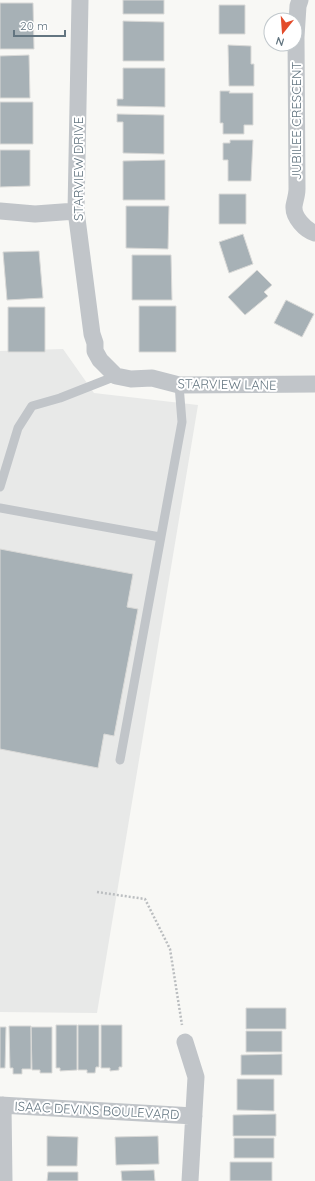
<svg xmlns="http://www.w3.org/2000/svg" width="315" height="1181" font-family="Quicksand,sans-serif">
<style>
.built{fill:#e8e9e8}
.building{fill:#a7b1b6;stroke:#d9d9d7}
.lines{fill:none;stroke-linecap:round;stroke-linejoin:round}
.path{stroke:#bbbec0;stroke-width:2.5;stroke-dasharray:2 2;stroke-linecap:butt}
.lane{stroke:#c1c5c9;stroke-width:9}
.street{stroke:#c1c5c9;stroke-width:17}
.labels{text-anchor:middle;stroke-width:4;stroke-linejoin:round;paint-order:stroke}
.street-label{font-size:13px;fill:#637580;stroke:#fff}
</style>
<rect width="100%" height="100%" fill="#f8f8f5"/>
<!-- built -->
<path class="built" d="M63,349L94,393L198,405L97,1013L0,1012V351Z"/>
<!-- building -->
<path class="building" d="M123,0H164V14H123Z
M0,3H33L34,49H0Z
M219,5H245V34H219Z
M123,21L164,22V61H123Z
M228,45L251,46V64H254V86H229Z
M29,55L30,98H0V56Z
M123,68H165V107L117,106V99H123Z
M220,91H230L229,93H253V125H244V134H223V123H220Z
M0,102H33V144H0Z
M117,114L164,115V154L123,153V122H117Z
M230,140H253L251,181H228V160H223V143H230Z
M0,150H30V186L0,187Z
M165,160V200H123V161Z
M219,194H246V224H219Z
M126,206H169L168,249L126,248Z
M243,234L253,264L229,273L219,242Z
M39,251L43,298L7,300L3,252Z
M132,255H171L172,300H132Z
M257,270L272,285L264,292L268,296L245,315L228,297Z
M286,300L314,314L302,337L274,323Z
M139,306H176V352H139Z
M8,307H45V352H8Z
M0,549L133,574L127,607L138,609L114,736L104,734L98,768L0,749Z
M246,1008H286V1029H246Z
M56,1025H77V1070L60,1071V1068H56Z
M78,1025H99V1067H96L95,1073H87V1070H78Z
M101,1025H122V1067H119V1070L110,1071V1068H101Z
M9,1026H31V1069H22V1074H13V1068H10Z
M0,1027H6L5,1068H0Z
M31,1027H52V1073H40V1070H32Z
M246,1031H282V1052H246Z
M282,1054V1075H241V1055Z
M237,1079H274V1111L237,1110Z
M276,1114V1136H233V1115Z
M47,1136L78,1137L77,1166H47Z
M158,1136L159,1164L116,1165L115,1137Z
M234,1138H274V1158H234Z
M230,1162H272V1181H230Z
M154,1170L155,1181H122L121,1171Z
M48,1172H78V1181H47Z"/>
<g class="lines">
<!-- path -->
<path class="path" d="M97,892L145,899L170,949L182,1025"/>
<!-- lane -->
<path class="lane" d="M0,487L18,428L32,406L60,398L116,376
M0,508L160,537
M120,760L182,422L179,385"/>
<!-- street -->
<path class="street" d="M80,0L76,211L92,334L95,343V351L100,360L116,376L131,379L152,378L179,385L315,384
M300,0L298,6L296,37L297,189C297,195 295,200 294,206C293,217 305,230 315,233
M0,211L35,214L76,211
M185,1042L196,1077L190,1181
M0,1105L194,1116
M3,1105L4,1181"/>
</g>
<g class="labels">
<!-- street labels -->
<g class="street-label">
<text transform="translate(296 121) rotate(-90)" y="5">JUBILEE CRESCENT</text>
<text transform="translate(78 169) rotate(-90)" y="5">STARVIEW DRIVE</text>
<text transform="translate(227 384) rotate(1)" y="5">STARVIEW LANE</text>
<text transform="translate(97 1110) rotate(3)" y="5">ISAAC DEVINS BOULEVARD</text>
</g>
</g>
<!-- north arrow -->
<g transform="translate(283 32) rotate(197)"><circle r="19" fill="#ffffff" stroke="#c1c8cc"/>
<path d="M0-3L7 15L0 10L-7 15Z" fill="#e34b2a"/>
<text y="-6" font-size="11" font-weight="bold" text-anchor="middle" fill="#637580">N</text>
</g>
<!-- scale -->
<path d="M14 30v6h51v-6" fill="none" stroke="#637580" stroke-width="2"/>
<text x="20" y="30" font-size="12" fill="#637580" stroke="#ffffff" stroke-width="3" paint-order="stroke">20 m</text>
</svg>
